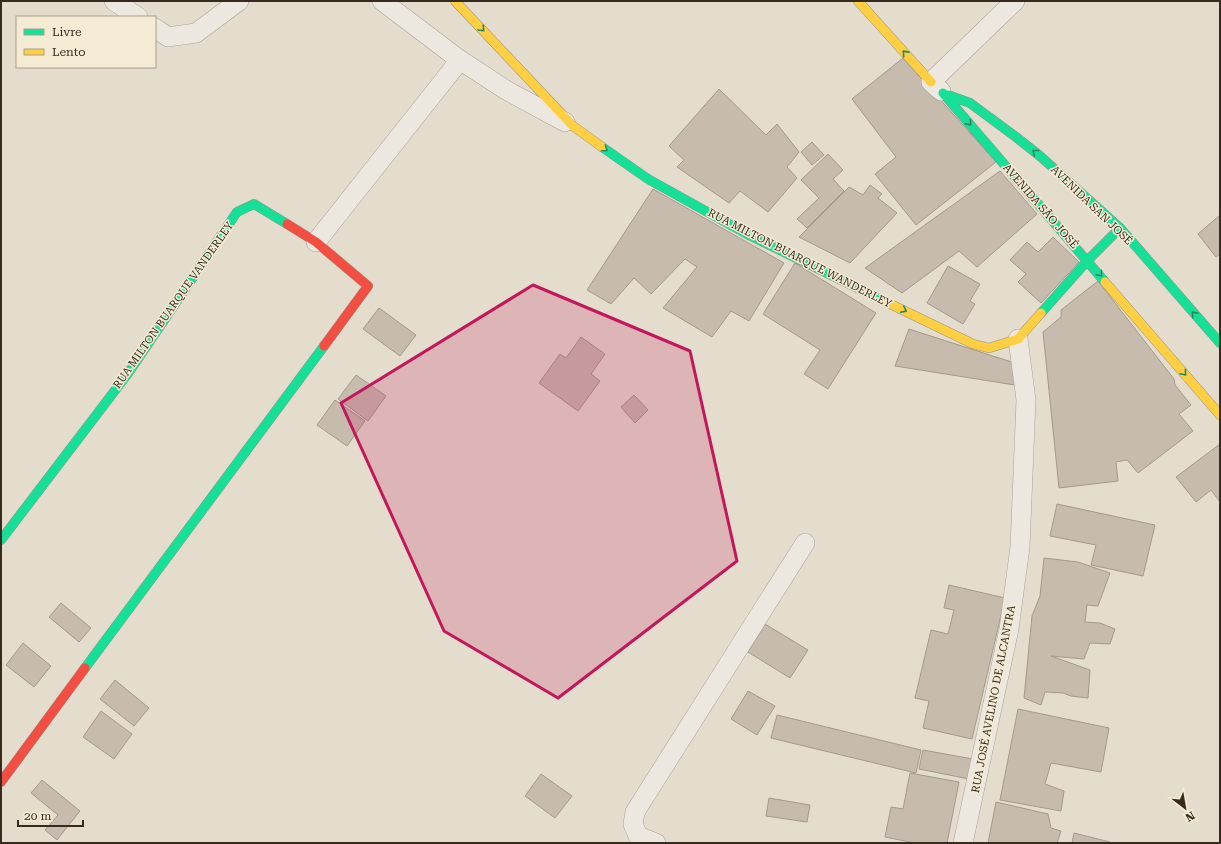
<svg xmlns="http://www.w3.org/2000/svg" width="1221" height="844" font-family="'Roboto Serif',serif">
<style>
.building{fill:#c7bbae;stroke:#a4998d}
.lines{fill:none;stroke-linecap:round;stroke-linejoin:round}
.street-casing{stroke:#a9a296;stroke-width:20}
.fast-casing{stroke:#999286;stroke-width:10}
.slow-casing{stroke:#999286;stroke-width:10}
.jam-casing{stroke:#999286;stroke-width:10}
.street{stroke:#ece8df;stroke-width:19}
.fast{stroke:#16e098;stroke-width:9}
.slow{stroke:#ffcf43;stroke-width:9}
.jam{stroke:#f24e42;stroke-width:9}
.oneway{stroke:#26865c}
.marked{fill:#c2185b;fill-opacity:0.2;stroke:#c2185b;stroke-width:3;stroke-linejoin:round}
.labels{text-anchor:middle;stroke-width:3;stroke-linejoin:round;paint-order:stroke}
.street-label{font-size:11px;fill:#372b1f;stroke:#f5ebd4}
</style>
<rect width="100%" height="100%" fill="#e4ddcd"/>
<!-- building -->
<path class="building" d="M903,58L996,162L916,225L875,174L896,157L852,99Z
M719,89L766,135L777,124L799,152L787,167L797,178L768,212L740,191L729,203L677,167L684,160L669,146Z
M812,142L824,155L812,165L801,152Z
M828,154L843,170L833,179L844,191L807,228L797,219L819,198L801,180Z
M1000,171L1037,214L977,267L959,251L902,293L865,268Z
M870,185L882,194L878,198L897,213L850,263L799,237L849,187L863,195Z
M653,189L784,263L749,321L731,311L712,337L663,308L697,267L685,259L651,294L634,278L611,304L587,290Z
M1220,215V254L1216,257L1198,234Z
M1053,237L1079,262L1041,303L1018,282L1026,274L1010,260L1027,242L1038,252Z
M795,263L876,313L828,389L804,374L820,350L763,314Z
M948,266L980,284L970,301L975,304L963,324L927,303Z
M1098,281L1174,379L1175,385L1191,405L1179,414L1193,431L1138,473L1127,460L1116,462L1118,481L1059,488L1043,332L1061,317V310Z
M379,308L416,335L400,356L363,329Z
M909,329L1024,366L1021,386L895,366Z
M581,337L605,354L591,374L600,381L578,411L539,383L560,354L566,358Z
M356,375L386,396L368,421L338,399Z
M634,395L648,410L635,423L621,407Z
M335,400L365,421L347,446L317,425Z
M1220,444V502L1211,490L1196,502L1176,477Z
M1057,504L1155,525L1143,576L1091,565L1096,545L1050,536Z
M1044,558L1078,562L1110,573L1098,606L1087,605L1085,622L1100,623L1115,629L1110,644L1090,643L1084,659L1051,656L1090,670L1088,698L1071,696L1063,693L1045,692L1041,705L1024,698L1032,616L1040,596Z
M949,585L1005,598L972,739L923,728L929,701L915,698L931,630L948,634L954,610L944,608Z
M61,603L91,628L79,642L49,617Z
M765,624L808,650L790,678L748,652Z
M23,643L51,666L34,687L6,665Z
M115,680L149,708L134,726L100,699Z
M748,691L775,706L757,735L731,719Z
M1018,709L1109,728L1101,772L1051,763L1045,784L1064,791L1061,811L1000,800Z
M101,711L132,734L114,759L83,737Z
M777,715L921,750L916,773L771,738Z
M923,750L973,759L969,779L919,769Z
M910,773L959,782L947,843H915L885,837L891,807L903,809Z
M541,774L572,796L555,818L525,796Z
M42,780L80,811L57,840L45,830L58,815L31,793Z
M769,798L810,805L807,822L766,816Z
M996,802L1048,814L1051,828L1061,831L1057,843H988Z
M1074,833L1110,842V843H1072Z"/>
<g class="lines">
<!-- street casing -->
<g class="street-casing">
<path id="street" d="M114,1L138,17
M382,1L460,60L506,90L565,122
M155,28L168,37L196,33L239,1
M941,91L931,82L1015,1
M316,242L460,60
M656,843L638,836L633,824L635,812L805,543
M963,843L1009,629L1020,547L1026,400L1018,339"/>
</g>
<!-- fast casing -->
<g class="fast-casing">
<path id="fast" d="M943,93L1105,282
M948,95L970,103L1016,137L1040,156L1120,228L1220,343
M602,147L648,179L747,234L882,300
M1041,313L1088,260L1120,228
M1,540L129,372L237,212L254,204L287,224
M85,668L324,346"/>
</g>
<!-- slow casing -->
<g class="slow-casing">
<path id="slow" d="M455,1L573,126L602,147
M858,1L931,82
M1105,282L1220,415
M882,300L973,344L989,348L1018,339L1041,313"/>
</g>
<!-- jam casing -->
<g class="jam-casing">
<path id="jam" d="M287,224L316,242L368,286L324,346
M1,782L85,668"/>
</g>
<!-- street -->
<use href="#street" class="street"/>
<!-- fast -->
<use href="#fast" class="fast"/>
<!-- slow -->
<use href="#slow" class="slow"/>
<!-- jam -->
<use href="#jam" class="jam"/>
</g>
<!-- one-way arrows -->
<defs><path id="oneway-chevron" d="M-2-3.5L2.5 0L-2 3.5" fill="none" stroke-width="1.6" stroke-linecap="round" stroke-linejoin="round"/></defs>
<g class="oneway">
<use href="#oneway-chevron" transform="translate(482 29) rotate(47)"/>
<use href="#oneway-chevron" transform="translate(905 53) rotate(-132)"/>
<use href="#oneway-chevron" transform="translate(969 123) rotate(49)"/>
<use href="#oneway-chevron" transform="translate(605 149) rotate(35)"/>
<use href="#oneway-chevron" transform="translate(1035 152) rotate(-141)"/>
<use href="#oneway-chevron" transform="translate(1100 274) rotate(50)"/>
<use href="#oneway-chevron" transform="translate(904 310) rotate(26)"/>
<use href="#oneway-chevron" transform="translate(1194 314) rotate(-131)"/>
<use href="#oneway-chevron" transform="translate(1184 373) rotate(50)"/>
</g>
<!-- marked area -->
<path class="marked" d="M533,285L690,351L737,561L558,698L444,631L341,403Z"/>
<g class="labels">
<!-- street labels -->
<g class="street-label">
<text transform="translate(1092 205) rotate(44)" y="4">AVENIDA SAN JOSÉ</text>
<text transform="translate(1041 206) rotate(49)" y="4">AVENIDA SÃO JOSÉ</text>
<text transform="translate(800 258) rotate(27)" y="4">RUA MILTON BUARQUE WANDERLEY</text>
<text transform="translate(173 305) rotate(-55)" y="4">RUA MILTON BUARQUE VANDERLEY</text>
<text transform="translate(993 699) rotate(-79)" y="4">RUA JOSÉ AVELINO DE ALCANTRA</text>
</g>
</g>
<!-- border -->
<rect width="1221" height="844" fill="none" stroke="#372b1f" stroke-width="4"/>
<!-- legend -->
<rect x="16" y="16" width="140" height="52" fill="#f5ebd4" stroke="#a99e8c"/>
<rect x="24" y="29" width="20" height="6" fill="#16e098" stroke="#a99e8c"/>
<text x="52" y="36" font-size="12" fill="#372b1f">Livre</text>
<rect x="24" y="49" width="20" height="6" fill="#ffcf43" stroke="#a99e8c"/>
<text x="52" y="56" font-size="12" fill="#372b1f">Lento</text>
<!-- north arrow -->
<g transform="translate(1185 808) rotate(149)" stroke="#f5ebd4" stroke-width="3" paint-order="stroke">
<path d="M0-3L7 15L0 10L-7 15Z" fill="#372b1f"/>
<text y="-6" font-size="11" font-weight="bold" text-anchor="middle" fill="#372b1f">N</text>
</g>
<!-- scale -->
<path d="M18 820v6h65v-6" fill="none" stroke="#372b1f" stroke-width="2"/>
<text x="24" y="820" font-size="12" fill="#372b1f" stroke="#f5ebd4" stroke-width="3" paint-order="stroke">20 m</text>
</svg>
